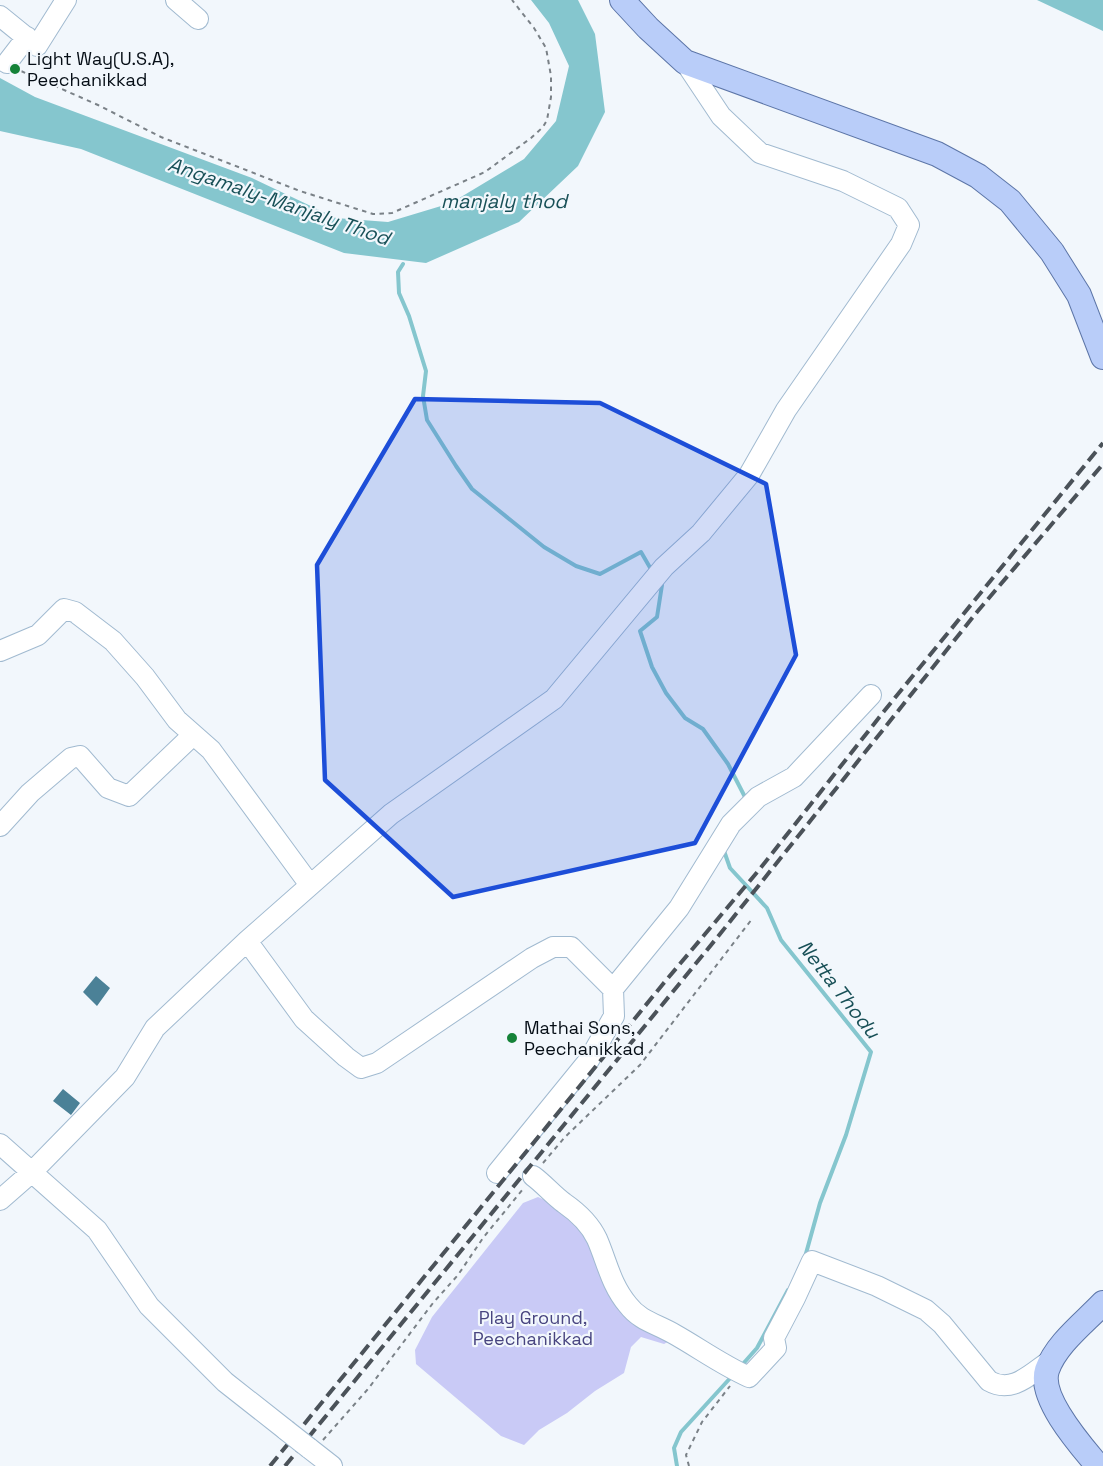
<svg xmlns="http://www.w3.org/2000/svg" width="1103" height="1466" font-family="'Space Grotesk',sans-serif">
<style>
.green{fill:#c9caf6}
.water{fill:#85c6ce}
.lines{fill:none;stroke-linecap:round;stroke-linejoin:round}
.stream{stroke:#85c6ce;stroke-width:4}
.building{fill:#4b8197}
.minor-casing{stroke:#a1bad0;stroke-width:22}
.major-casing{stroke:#5c75a7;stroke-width:26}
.path{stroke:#7a8187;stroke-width:2;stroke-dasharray:4.5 4.5;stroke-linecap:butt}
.minor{stroke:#fff;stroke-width:20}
.major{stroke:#b9cdf9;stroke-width:24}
.rail{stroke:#4b5259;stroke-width:4;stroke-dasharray:12 6;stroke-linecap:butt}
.minor-bridge-casing{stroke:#a1bad0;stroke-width:22;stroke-linecap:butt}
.minor-bridge{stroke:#fff;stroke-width:20}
.marked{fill:#1d4ed8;fill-opacity:0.2;stroke:#1d4ed8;stroke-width:4.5;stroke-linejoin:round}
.poi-dot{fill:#158238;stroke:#f2f7fc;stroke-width:2}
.labels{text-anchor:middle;stroke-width:4.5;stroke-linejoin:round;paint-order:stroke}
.poi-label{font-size:18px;fill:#060e16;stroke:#f2f7fc;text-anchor:start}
.park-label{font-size:18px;fill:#484580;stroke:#f2f7fc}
.water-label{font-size:20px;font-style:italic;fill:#185057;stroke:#f2f7fc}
</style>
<rect width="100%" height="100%" fill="#f2f7fc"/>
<!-- green -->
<path class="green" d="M538,1197L572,1212L588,1233L606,1281L673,1339L664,1344L641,1337L631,1347L624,1373L595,1391L567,1413L539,1430L524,1445L501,1436L416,1364L415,1350L432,1317L523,1203Z"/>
<!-- water -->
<path class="water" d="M531,0H578L595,34L605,112L578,166L519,222L426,263L344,253L81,149L0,131V78L35,97L252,178L336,218L388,222L451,203L524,159L556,121L569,66L549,23Z
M1037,0H1103V31Z"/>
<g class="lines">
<!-- stream -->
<path class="stream" d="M403,264L398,272L399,293L409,316L426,371L423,396L427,420L456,466L472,489L544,547L576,566L600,574L641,552L652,571
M660,582L662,585L657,617L640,631L652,667L666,693L685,718L703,729L728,764L747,801
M723,848L730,868L767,908L781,940L871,1052L846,1135L820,1203L805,1257
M742,1365L757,1348L788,1290
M677,1466L674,1448L681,1432L733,1375"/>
</g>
<!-- building -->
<path class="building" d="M96,976L110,988L97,1006L83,992Z
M63,1089L80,1103L71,1115L53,1101Z"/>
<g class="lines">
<!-- minor casing -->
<g class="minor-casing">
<path id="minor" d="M176,0L198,19
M0,16L37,46L66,0
M7,63L27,37
M0,651L38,635L64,609L75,612L113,641L145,677L177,720L211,750L310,885
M0,826L30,793L71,758L80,756L108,788L129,796L193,735
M247,941L304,1019L346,1057L361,1068L377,1063L532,958L553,947H571L613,989
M0,1144L97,1230L149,1306L225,1382L286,1430
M497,1173L589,1060L614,1016L613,989L679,908L731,824L758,797L794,777L871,695
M533,1176C544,1184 553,1195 564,1203C577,1212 590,1224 597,1239C607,1262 611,1285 628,1305C640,1321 657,1324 674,1334C699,1348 722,1365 749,1377L776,1348L774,1338L795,1298L812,1261L877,1286L926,1310L942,1324L989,1381C1014,1395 1033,1371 1053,1359
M0,1200L32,1172L125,1077L155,1028L247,941L391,814L554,699L664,567L701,533L749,475L786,410L901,244L909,225L898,208L843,181L760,153L721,116L685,62
M309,1448L332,1466"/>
</g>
<!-- major casing -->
<g class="major-casing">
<path id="major" d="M622,0L648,28L685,62L937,154L978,176L1010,201L1052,252L1079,295L1103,357
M1098,1466C1082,1447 1038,1398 1047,1370C1056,1344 1084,1323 1103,1303"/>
</g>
<!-- path -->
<path class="path" d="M21,71L98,105L161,137L300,191L373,214L392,213L485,172L531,138L543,127L547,120L551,97V76L546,48L534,28L512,0
M543,1163L565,1137L640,1065L752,919
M323,1440L368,1389L433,1303L458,1275L483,1238L523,1189
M689,1466L686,1455L702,1422L730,1386"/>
<!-- minor -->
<use href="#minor" class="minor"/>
<!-- major -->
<use href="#major" class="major"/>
<!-- rail -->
<path class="rail" d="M270,1466L663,984L759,870L885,710L1103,443
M285,1466L720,934L977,612L1103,464"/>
<!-- minor-bridge casing -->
<g class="minor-bridge-casing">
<path id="minor-bridge" d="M286,1430L309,1448"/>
</g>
<!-- minor-bridge -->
<use href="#minor-bridge" class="minor-bridge"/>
</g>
<!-- marked area -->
<path class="marked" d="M415,399L600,403L766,484L796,655L695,843L453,897L325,780L317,565Z"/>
<!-- markers -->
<g class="poi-dot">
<circle cx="15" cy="69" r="6"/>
<circle cx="512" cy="1038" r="6"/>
</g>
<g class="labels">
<!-- poi labels -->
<g class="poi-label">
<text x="27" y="65">Light Way(U.S.A),<tspan x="27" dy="21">Peechanikkad</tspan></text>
<text x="524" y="1034">Mathai Sons,<tspan x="524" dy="21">Peechanikkad</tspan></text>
</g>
<!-- park labels -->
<g class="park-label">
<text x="533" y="1324">Play Ground,<tspan x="533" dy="21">Peechanikkad</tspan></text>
</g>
<!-- water labels -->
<g class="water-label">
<text transform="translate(279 201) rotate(19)" y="7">Angamaly-Manjaly Thod</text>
<text x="504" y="208">manjaly thod</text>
<text transform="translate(839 989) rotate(52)" y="7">Netta Thodu</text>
</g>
</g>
</svg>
